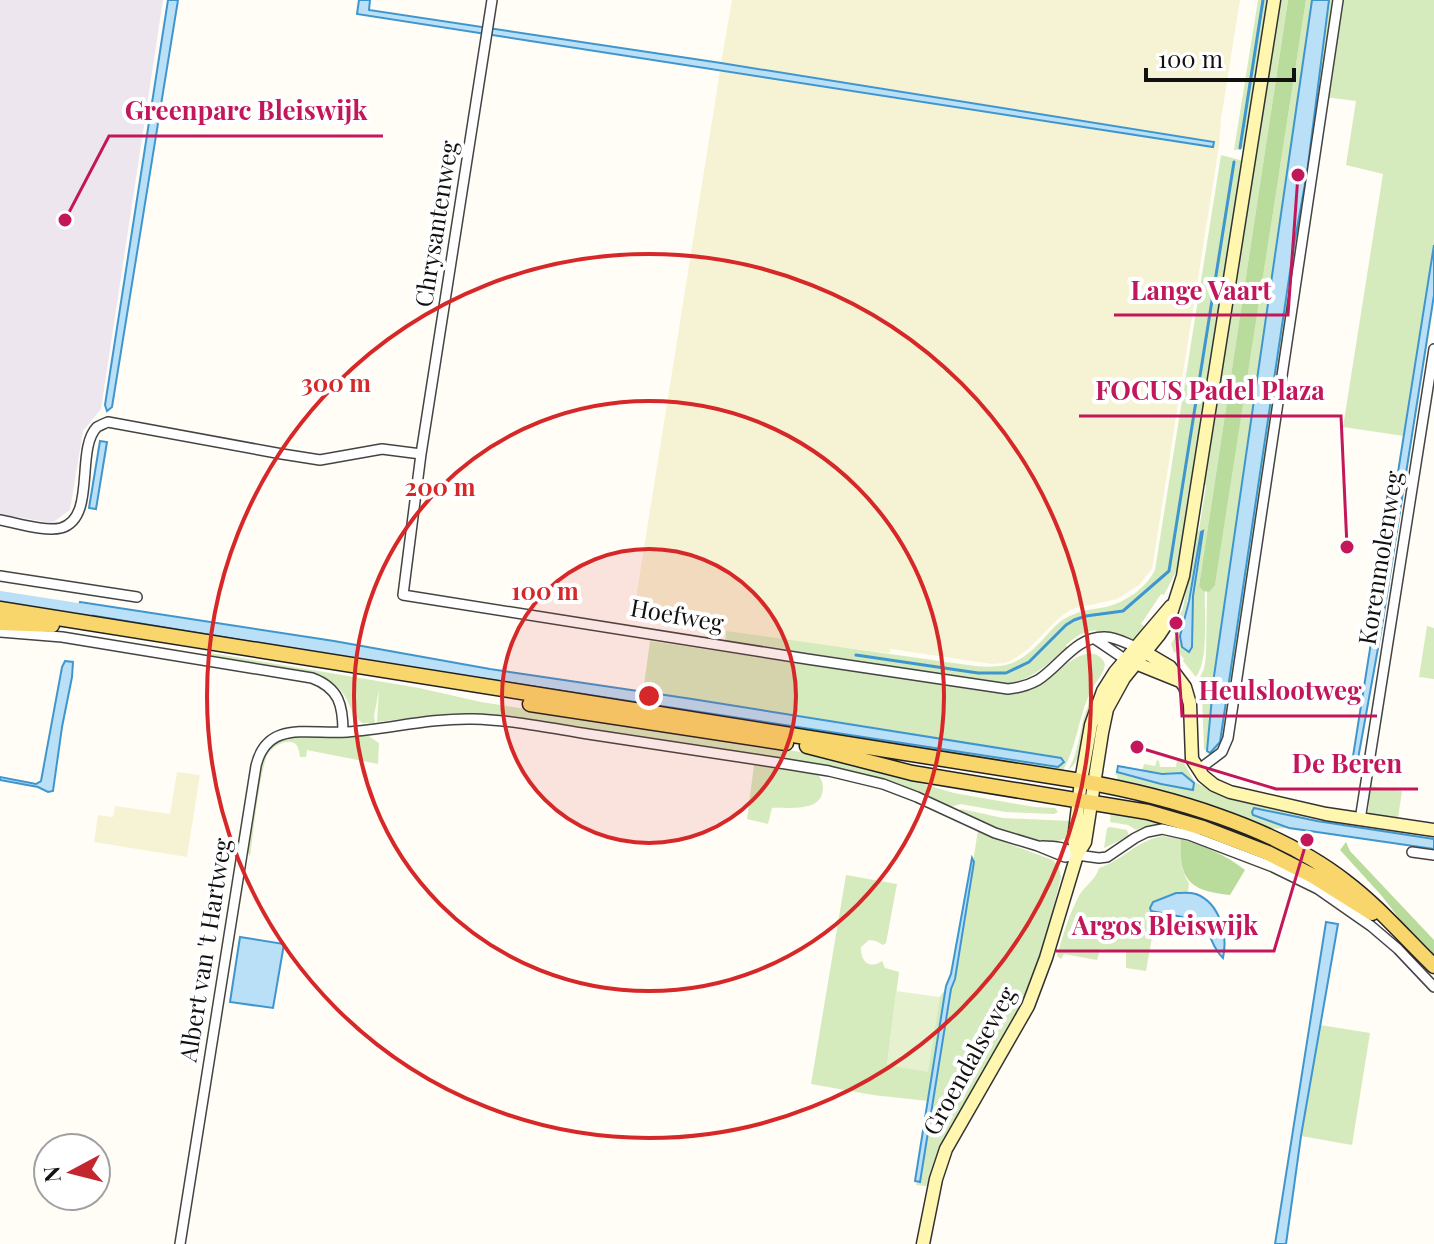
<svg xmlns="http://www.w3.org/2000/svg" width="1434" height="1244" font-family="'Playfair Display',serif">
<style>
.industrial{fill:#eee6ef}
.farmland{fill:#f6f3d4}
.green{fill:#d5ebbd;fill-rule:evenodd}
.forest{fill:#b9dc9c}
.pitch{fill:#e6f2cf}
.water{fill:#b9e0f7;stroke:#3f96cf;stroke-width:2}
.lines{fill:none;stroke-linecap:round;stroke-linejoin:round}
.stream{stroke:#3f96cf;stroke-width:3}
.canal{stroke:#b9e0f7;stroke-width:10}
.street-casing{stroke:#444;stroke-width:12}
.secondary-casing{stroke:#333;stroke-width:15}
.primary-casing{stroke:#222;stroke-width:17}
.street{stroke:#fff;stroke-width:9}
.secondary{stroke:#fff6b0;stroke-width:12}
.primary{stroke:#f9d66b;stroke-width:14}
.ring{fill:none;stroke:#d62828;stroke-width:4}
.labels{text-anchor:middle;stroke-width:8;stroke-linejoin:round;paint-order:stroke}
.street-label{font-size:24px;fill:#111;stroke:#fff}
.centre{fill:#d62828;stroke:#fff;stroke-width:4}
.ring-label{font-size:24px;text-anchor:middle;font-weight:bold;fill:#d62828;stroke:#fff;stroke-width:8;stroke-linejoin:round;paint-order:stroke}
.leader{fill:none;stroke:#c2185b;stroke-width:3}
.callout-dot{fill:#c2185b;stroke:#fff;stroke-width:3}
.callout-label{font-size:26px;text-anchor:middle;font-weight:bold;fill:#c2185b;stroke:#fff;stroke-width:8;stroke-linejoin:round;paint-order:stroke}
</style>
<rect width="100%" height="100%" fill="#fffdf5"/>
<!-- industrial -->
<path class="industrial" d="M0,0H163L101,409L83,431L70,510L52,523L0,514Z"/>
<!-- farmland -->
<path class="farmland" d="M732,0H1240L1221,119L1219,146L1152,569L1139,585L1117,599L1072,609L1059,618L1027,650L1017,657L1005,663L992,664L891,649L889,653L790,641L633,617L720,71L1213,147L1214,142L721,63Z
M177,772L200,775L187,857L94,842L98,815L113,817L115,806L170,814Z"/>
<!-- green -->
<path class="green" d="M1258,0H1269L1246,148L1234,150Z
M1279,0H1288L1199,586L1205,591C1204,615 1209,659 1196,677L1183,661L1184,659L1177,651L1174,653L1171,644L1179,630L1177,628L1181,618L1179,616L1183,608L1195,534L1199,530L1206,486L1203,481ZM1202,531L1193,596L1192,647L1180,636Z
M1306,0H1312L1303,72L1214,676L1207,751L1204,749L1202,697L1198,681L1204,669L1206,656L1207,592L1215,584Z
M1329,0H1334L1225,738L1219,750L1211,754L1210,753L1220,741L1294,245L1307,173Z
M1340,0H1434V245L1404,436L1343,427L1383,174L1346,165L1356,101L1325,97Z
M1221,155L1244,161L1180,564L1164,595L1161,594L1141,624L1146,627L1139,637C1109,649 1104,611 1066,645L1067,647C1047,665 1031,681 1004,684L725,643L726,631L975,666C1010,669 1022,662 1046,636C1053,628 1060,620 1070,616C1082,610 1094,609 1106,607C1126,602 1146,588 1155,570Z
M77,613L375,662L1061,758L643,692L650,641L1007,694C1017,693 1028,692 1037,687C1052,679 1082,642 1100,657C1111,665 1100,676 1095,684C1078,711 1079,743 1063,770L1058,772L76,617Z
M1427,626L1434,628V679L1419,677Z
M211,653L419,688L481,702L833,757L954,793L1034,807L1055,808L1058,812L1054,814L1006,812L960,804L951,807L891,782L845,769L582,728L505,717L452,713L377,722L379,690L374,716L375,723H362C354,717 352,711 348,702C341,686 328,678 312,674L211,657Z
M1110,670C1102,684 1095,697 1089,711C1082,730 1086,757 1068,770C1077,755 1079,738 1083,721C1088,703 1097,684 1110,670Z
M367,735L379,743L378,764L307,750L306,757H300C299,750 298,743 291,742C284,740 273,747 269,752C260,765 253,836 250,857L247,851L262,761L270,747L277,742L291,737L324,738Z
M1157,760L1159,761L1160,767H1176L1177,760H1182L1195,782L1213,791L1308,818L1307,820L1286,816L1265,820L1289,828L1266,829L1244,818L1189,798L1118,781L1117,775H1115L1116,772L1161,784L1193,789V783L1182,773L1162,774L1142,771L1144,764L1155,766Z
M754,765L818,775C823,781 824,786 822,794C817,812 787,807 772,808L768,824L747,819Z
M1369,786L1402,791L1398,818L1370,814L1368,811L1369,804L1366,803Z
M961,809L1003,818L1070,821C1081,869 974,818 958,811Z
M1119,812L1162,822V825H1151L1136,830L1128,825L1110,822L1111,813Z
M1110,827L1127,830L1129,836L1104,848L1107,828Z
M978,830L1004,842L1053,860L1059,868L1061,877L1044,946L1027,996L929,1185L926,1186L916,1185L917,1182L920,1181L951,989L955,979Z
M1163,836L1181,839C1180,854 1180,870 1189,883L1188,893H1175L1153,902L1150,908L1154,926L1146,971L1126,968V952L1100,949L1097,960L1064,954L1061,959L1057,956C1063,935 1069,914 1080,894C1086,885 1096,879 1099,868C1124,860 1135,841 1163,836Z
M846,875L897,884L886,943L883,945L876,941L869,940L861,947C860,961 870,970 882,961L885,968L899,972L887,1065L945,990L928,1101L873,1095L811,1084Z
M1320,1025L1370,1033L1352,1145L1301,1136Z"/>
<!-- forest -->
<path class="forest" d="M1288,0H1306L1215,585L1209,592L1203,591L1199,586Z
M1181,839C1205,847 1225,854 1245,870L1230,895C1190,891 1178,880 1181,839Z
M1346,842L1350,851L1434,940V955L1405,926L1381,895L1340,850Z"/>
<!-- pitch -->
<path class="pitch" d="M896,991L940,997L928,1072L887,1065Z"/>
<!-- water -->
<path class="water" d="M168,0H178L112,407L107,411L105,405Z
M359,0H370L369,10L721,63L1214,142L1213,147L357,14Z
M1312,0H1329L1307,173L1294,245L1220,742L1210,753L1207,751L1214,676Z
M1434,245V295L1382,626L1356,770L1351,769Z
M100,441L107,442L96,509L89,508Z
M1203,531L1193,596L1192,647L1189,652L1182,647L1180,636L1189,601L1201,532Z
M80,602L334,641L490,669L692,699L1061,758L1064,762L1058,767L375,662L77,613Z
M65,661L73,662L72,677L62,727L53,791L48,792L38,787L0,780V777L36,784L41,781L62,667Z
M1118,766L1162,774L1182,773L1194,783L1193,790L1161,784L1117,772Z
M1254,808L1317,821L1434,839V849L1289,828L1253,815L1252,812Z
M972,858L974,862L955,979L951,989L920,1182L915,1181L946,986L951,974Z
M1176,893C1182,893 1189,892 1196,894C1220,903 1228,935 1223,958C1206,942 1217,927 1184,922L1182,917L1151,911L1150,908L1153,902Z
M1326,922L1338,924L1301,1136L1286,1244H1275Z
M240,937L284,944L273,1008L230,1002Z"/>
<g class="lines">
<!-- stream -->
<path class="stream" d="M1240,148L1263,0
M856,655L978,673H1006L1029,662L1066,625L1074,620L1086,616L1123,611L1169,571L1234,162"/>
<!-- canal -->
<path class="canal" d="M0,596L90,610"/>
<!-- street casing -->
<g class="street-casing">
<path id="street" d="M421,454L492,0
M0,520C17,523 45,532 61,528C97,518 75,449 97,427C97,427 107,422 108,422L282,454L320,460L382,449L421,454L403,595L807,659L1008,689C1018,688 1029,685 1038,680C1060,666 1077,635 1106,637C1116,637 1127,644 1136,647
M0,576L137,597
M0,632L62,637L312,678C339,688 343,705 343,732
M1095,639L1126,660
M1198,770L1222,752L1228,738L1338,0
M1360,820L1434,349
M1042,846C1056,846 1065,847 1077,855
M1412,852L1434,855
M180,1244L256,766C267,719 310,735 347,732C389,729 430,718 473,719C512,720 550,728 588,734C654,744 720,754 786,764L829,771L883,784L917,797L995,833L1038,846L1065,857L1077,855L1099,858L1107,857L1135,838L1147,832L1162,829L1189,835L1273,867L1318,889L1371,926L1398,949L1434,987"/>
</g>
<!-- secondary casing -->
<g class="secondary-casing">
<path id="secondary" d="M1136,647L1170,667L1185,687L1190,704L1192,759L1203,776L1214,785L1230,792L1326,814L1434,830
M1128,660L1180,681
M1077,855L1074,840L1081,781L1091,725L1103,691L1115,672L1171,606
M923,1244L936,1179L946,1149L1028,1006L1046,958L1077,855L1085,842L1102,733L1107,709L1124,678L1159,635L1169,620L1183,576L1188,544L1274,0"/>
</g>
<!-- primary casing -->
<g class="primary-casing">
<path id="primary" d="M0,609L1081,781C1168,796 1276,827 1346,882C1378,906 1405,938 1434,966
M0,623L52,625
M530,704L786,743
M807,746L912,773L1148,812L1203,828L1268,853L1313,876L1372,913"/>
</g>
<!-- street -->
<use href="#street" class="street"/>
<!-- secondary -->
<use href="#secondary" class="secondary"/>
<!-- primary -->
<use href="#primary" class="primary"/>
</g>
<!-- distance rings -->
<circle cx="649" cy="696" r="147" fill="#d62828" fill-opacity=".12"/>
<g class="ring">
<circle cx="649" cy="696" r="147"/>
<circle cx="649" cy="696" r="295"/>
<circle cx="649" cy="696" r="442"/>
</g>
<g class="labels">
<!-- street labels -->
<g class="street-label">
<text transform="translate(437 224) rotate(-81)" y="8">Chrysantenweg</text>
<text transform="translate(1381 558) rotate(-81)" y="8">Korenmolenweg</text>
<text transform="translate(677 616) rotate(10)" y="8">Hoefweg</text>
<text transform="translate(206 950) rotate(-81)" y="8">Albert van 't Hartweg</text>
<text transform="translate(970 1061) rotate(-61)" y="8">Groendalseweg</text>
</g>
</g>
<circle cx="649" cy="696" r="12" class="centre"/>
<g class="ring-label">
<text x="336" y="392">300 m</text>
<text x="440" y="496">200 m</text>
<text x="545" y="600">100 m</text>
</g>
<!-- callouts -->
<path class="leader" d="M65 220L109 136H383M1298 175L1288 315H1114M1347 547L1341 416H1079M1176 623L1182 716H1377M1137 747L1276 789H1418M1307 840L1274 951H1056"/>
<g class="callout-dot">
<circle cx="65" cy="220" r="8"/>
<circle cx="1298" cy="175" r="8"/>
<circle cx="1347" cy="547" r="8"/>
<circle cx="1176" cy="623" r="8"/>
<circle cx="1137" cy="747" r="8"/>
<circle cx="1307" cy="840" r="8"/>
</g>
<g class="callout-label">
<text x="246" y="120">Greenparc Bleiswijk</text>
<text x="1201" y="300">Lange Vaart</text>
<text x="1210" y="400">FOCUS Padel Plaza</text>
<text x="1280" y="700">Heulslootweg</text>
<text x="1347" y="773">De Beren</text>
<text x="1165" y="935">Argos Bleiswijk</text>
</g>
<!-- north arrow -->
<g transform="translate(72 1172) rotate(263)"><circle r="38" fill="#ffffff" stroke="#a0a0a0" stroke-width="2"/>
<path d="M0-6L14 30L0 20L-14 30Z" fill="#c4262e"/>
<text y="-12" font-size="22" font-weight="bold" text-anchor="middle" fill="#111111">N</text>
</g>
<!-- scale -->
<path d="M1146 68v12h148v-12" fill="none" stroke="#111111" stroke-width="4"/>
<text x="1158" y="68" font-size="24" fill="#111111" stroke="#ffffff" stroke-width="6" paint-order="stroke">100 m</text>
</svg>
